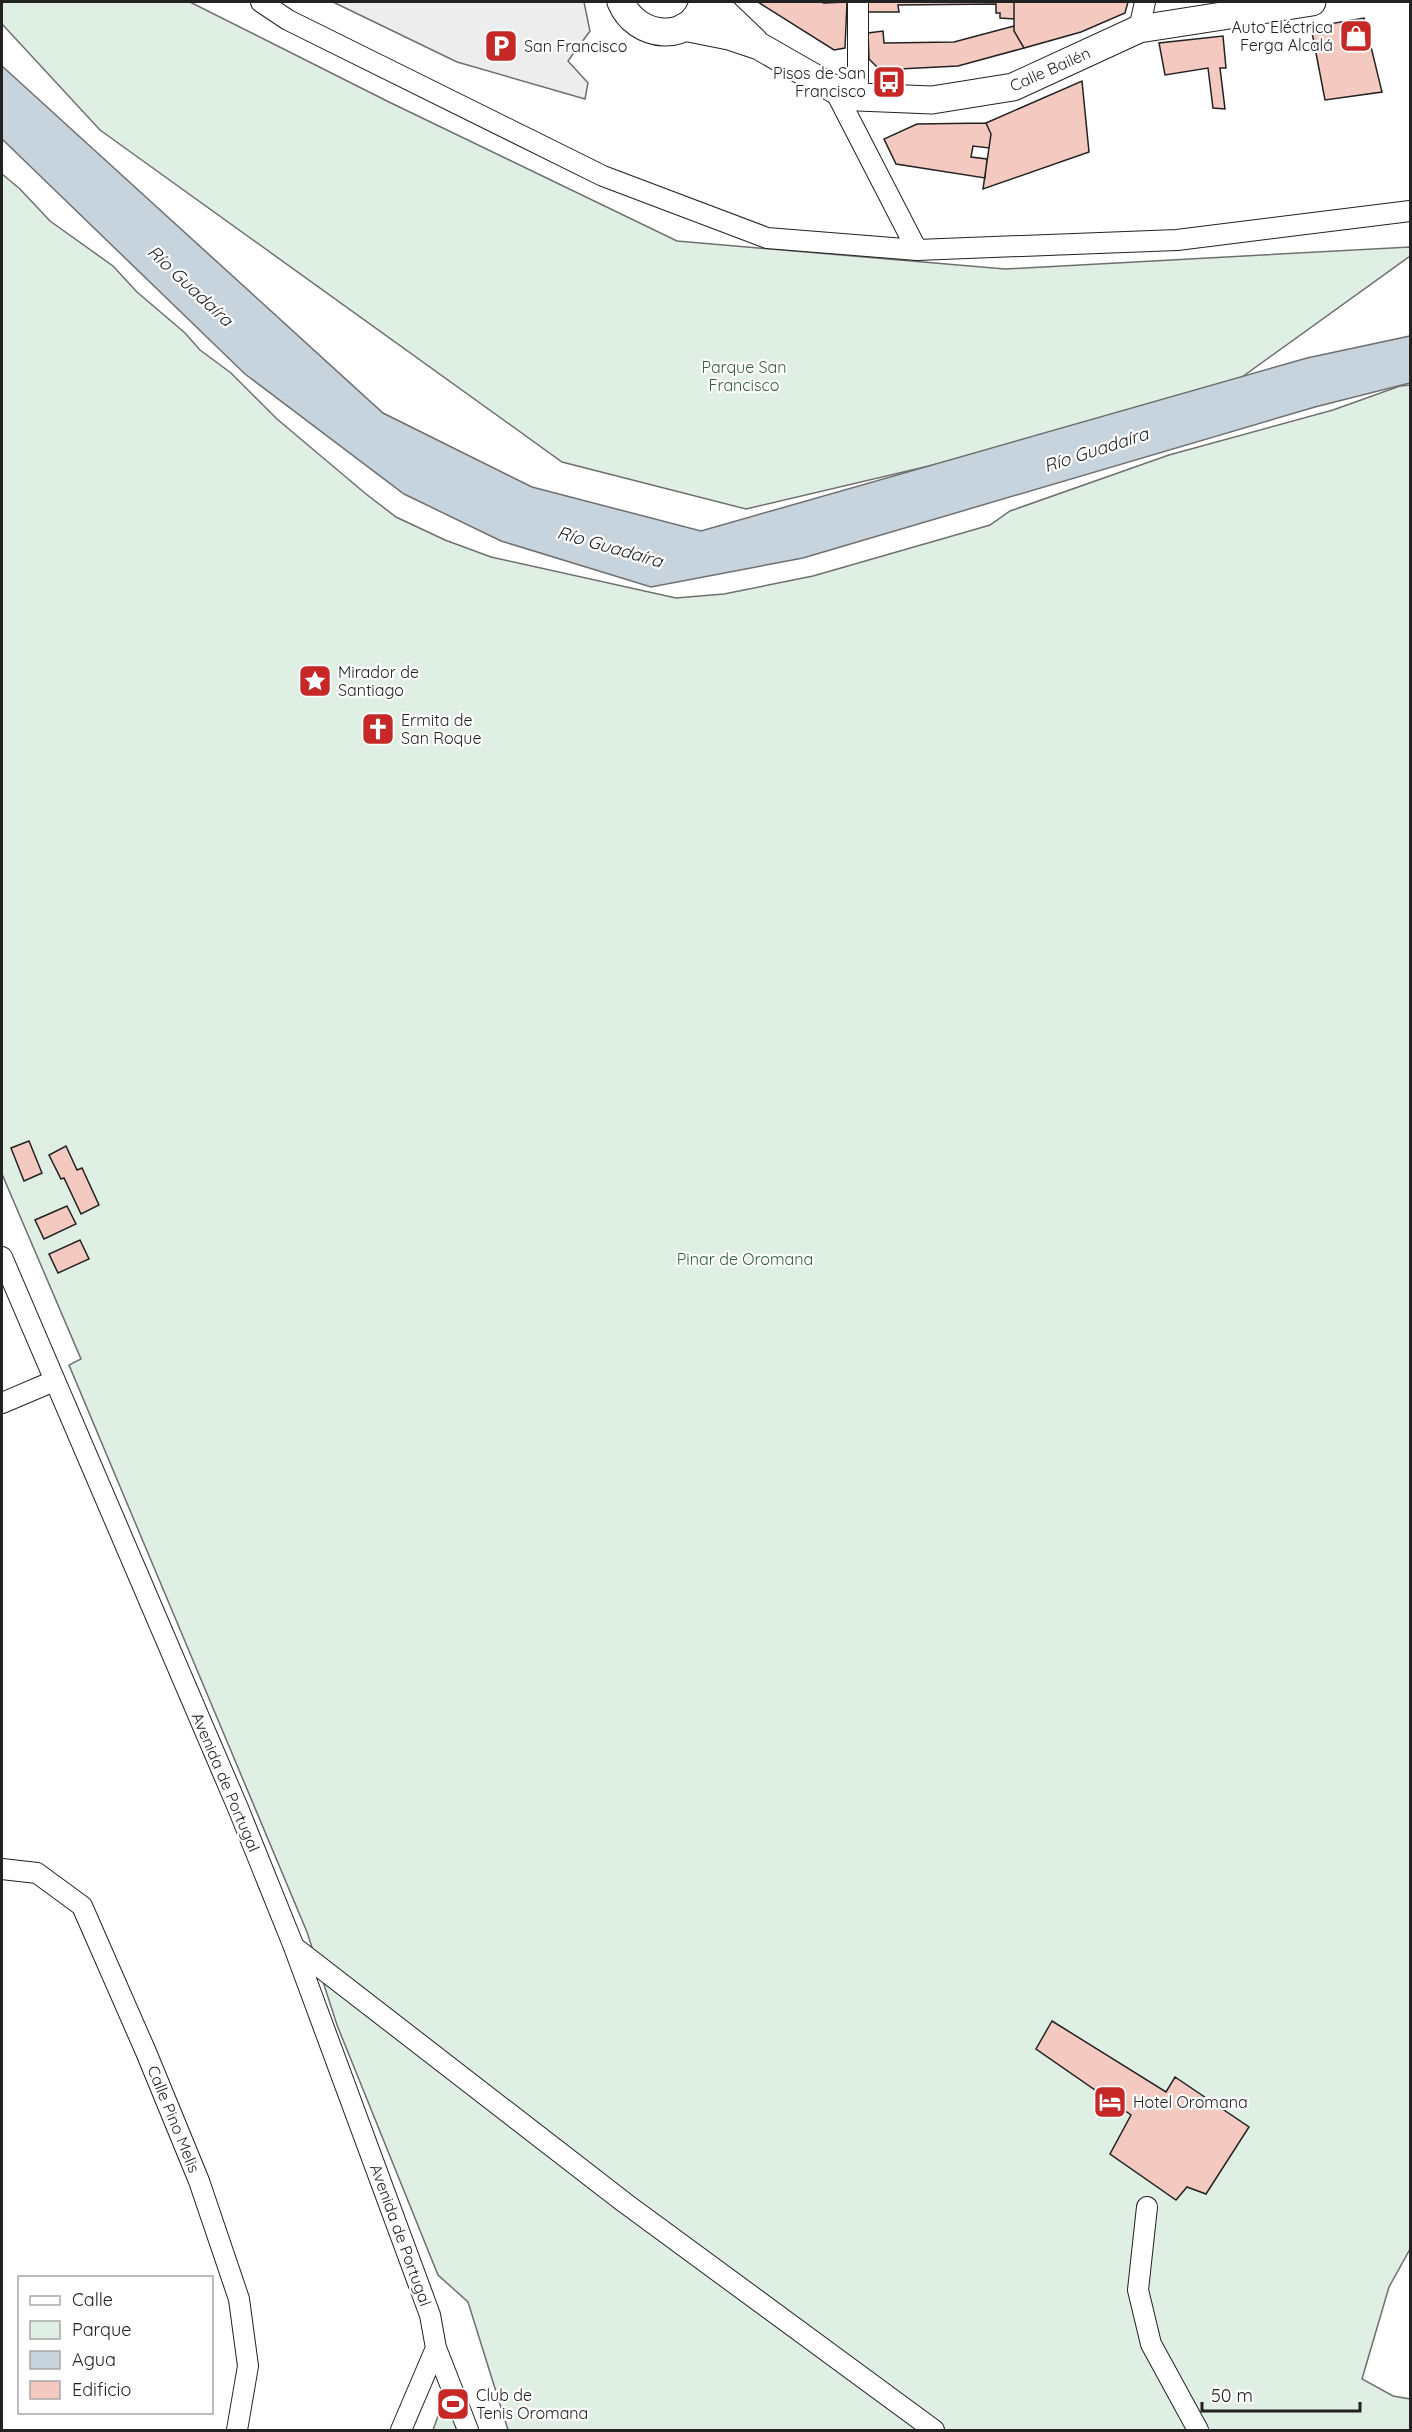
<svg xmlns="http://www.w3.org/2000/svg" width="1412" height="2432" font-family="Quicksand,sans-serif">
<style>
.green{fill:#e0efe3;stroke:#6f6f6f;stroke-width:1.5}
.parking{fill:#ededed;stroke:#6f6f6f;stroke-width:1.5}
.water{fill:#c7d3dd;stroke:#6f6f6f;stroke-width:1.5}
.building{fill:#f3c9c0;stroke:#222;stroke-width:1.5}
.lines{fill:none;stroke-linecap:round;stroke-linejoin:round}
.street-casing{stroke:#222;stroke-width:22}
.secondary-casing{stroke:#222;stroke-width:29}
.street{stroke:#fff;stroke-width:20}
.secondary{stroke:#fff;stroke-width:27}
.labels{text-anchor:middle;stroke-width:4.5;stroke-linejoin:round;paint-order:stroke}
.poi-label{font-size:16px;fill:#222;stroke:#fff;text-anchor:start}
.street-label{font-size:16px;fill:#222;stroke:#fff}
.park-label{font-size:16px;fill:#2f5e38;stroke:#fff}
.water-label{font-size:18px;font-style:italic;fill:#222;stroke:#fff}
</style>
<rect width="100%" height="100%" fill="#fff"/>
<!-- green -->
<path class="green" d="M2,2H190L389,102L677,241L1005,269L1410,247V256L1210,400L746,509L562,462L100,130L2,24Z
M2,174L20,189L50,221L113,266L137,292L185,333L200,350L231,373L277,419L366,494L396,517L445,540L491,557L676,598L724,594L813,576L973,530L990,525L1010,511L1169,455L1333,410L1400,386L1410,385V2249L1389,2287L1362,2379L1393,2396L1410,2399V2430H508L468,2302L438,2275L337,2025L307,1932L69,1365L81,1359L2,1174Z
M452,2377L475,2430H433Z"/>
<!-- parking -->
<path class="parking" d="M333,2H584L590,31L568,61L588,83L585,99L457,62Z"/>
<!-- water -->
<path class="water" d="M2,66L383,413L532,487L701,531L1307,358L1410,336V383L1315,407L803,558L651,587L501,541L404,494L245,374L2,139Z"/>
<!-- building -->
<path class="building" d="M758,2H821L824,3L847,2L845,48L834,50Z
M867,2H1014V19L1000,18V13H996V4L898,5L899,12H867Z
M1014,2H1128L1125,13L1081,32L1024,48L1014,31Z
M1364,18L1382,92L1325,100L1311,27Z
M1014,26V31L1024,48L958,66L880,70L869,59L868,33L883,31L884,43L954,42Z
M1223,36L1226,68H1220L1225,109L1213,108L1208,68L1165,75L1159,43Z
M1082,81L1089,152L983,189L991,134L986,123Z
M986,123L991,134L989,148L973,146L971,157L987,159L985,178L896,164L884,139L917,124Z
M29,1141L42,1173L24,1181L11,1148Z
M66,1146L77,1170L82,1168L99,1205L81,1214L64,1178L61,1179L49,1155Z
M67,1206L76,1224L44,1239L35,1220Z
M80,1240L89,1259L58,1273L49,1254Z
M1052,2021L1166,2092L1175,2077L1249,2127L1206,2194L1187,2187L1176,2200L1110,2154L1131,2115L1036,2049Z"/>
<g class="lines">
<!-- street casing -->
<g class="street-casing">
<path id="street" d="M261,2L288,20L603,176L767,238L917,250L1177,240L1410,211
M1139,29L1145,2
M834,89L917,250
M858,97V2
M2,1257L238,1808L294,1947L430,2315L436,2348L468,2430
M2,1403L54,1381
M2,1869L37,1873L82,1906L146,2052L199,2181L239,2299L248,2366L237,2430
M294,1947L625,2203L934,2430
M1147,2207L1138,2290L1151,2344L1198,2430
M401,2430L436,2348"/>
</g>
<!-- secondary casing -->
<g class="secondary-casing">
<path id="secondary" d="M621,2C636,39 692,45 703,2
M713,2L754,41
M684,27L729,36L759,46L834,89L858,97L932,100L1013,87L1139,29L1312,2"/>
</g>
<!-- street -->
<use href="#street" class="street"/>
<!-- secondary -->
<use href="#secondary" class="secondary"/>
</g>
<!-- icons -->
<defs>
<g id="shop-square" transform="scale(1.725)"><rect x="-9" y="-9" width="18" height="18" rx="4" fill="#c62828" stroke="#fff"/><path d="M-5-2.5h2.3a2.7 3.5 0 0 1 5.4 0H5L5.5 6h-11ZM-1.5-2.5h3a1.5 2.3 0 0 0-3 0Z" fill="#fff"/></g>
<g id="parking-square" transform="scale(1.725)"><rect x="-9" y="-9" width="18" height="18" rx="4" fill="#c62828" stroke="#fff"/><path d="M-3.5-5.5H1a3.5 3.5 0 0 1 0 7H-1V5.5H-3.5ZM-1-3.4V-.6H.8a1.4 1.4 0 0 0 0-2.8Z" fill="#fff"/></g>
<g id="bus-square" transform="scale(1.725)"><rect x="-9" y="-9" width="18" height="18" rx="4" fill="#c62828" stroke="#fff"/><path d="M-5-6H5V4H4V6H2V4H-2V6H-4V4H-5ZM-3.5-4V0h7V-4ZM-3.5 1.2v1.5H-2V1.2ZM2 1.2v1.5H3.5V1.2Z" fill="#fff"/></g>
<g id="sight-square" transform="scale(1.725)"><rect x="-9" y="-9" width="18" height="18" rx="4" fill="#c62828" stroke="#fff"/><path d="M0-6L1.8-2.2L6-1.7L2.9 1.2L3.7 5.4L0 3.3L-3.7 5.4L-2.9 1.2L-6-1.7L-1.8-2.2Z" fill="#fff"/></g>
<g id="church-square" transform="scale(1.725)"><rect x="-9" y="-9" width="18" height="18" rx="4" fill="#c62828" stroke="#fff"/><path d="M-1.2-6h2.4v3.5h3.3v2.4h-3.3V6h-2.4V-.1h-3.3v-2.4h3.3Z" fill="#fff"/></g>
<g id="hotel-square" transform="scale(1.725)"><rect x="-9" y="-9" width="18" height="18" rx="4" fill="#c62828" stroke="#fff"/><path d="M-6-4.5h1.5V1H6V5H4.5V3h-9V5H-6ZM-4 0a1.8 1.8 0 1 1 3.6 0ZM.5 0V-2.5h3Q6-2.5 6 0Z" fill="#fff"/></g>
<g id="stadium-square" transform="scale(1.725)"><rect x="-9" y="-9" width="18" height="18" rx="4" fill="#c62828" stroke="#fff"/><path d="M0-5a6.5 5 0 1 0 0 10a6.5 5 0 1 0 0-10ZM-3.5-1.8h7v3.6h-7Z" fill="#fff"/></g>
</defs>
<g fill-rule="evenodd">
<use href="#shop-square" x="1356" y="36"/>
<use href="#parking-square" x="501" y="46"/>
<use href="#bus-square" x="889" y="82"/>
<use href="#sight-square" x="315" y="681"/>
<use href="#church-square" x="378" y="729"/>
<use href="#hotel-square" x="1110" y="2102"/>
<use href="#stadium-square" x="453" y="2404"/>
</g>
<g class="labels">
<!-- poi labels -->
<g class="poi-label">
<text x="1333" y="33" text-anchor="end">Auto Eléctrica<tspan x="1333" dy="18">Ferga Alcalá</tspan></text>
<text x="524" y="52">San Francisco</text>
<text x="866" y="79" text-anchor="end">Pisos de San<tspan x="866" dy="18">Francisco</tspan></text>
<text x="338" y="678">Mirador de<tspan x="338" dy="18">Santiago</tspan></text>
<text x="401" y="726">Ermita de<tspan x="401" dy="18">San Roque</tspan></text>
<text x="1133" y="2108">Hotel Oromana</text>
<text x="476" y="2401">Club de<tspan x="476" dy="18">Tenis Oromana</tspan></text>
</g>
<!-- street labels -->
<g class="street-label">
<text transform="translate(1050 69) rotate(-24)" y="6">Calle Bailén</text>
<text transform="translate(226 1782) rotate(67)" y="6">Avenida de Portugal</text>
<text transform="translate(174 2119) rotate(68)" y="6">Calle Pino Melis</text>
<text transform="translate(401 2235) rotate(70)" y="6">Avenida de Portugal</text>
</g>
<!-- park labels -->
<g class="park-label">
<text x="744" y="373">Parque San<tspan x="744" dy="18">Francisco</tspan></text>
<text x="745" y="1265">Pinar de Oromana</text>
</g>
<!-- water labels -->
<g class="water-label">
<text transform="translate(190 286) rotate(43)" y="6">Río Guadaíra</text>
<text transform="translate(1096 450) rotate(-18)" y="6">Río Guadaíra</text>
<text transform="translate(610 547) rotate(16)" y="6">Río Guadaíra</text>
</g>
</g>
<!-- border -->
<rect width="1412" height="2432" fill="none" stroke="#222222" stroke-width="6"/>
<!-- legend -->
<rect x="18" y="2276" width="195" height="138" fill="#ffffff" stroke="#a7a7a7" stroke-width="1.5"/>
<rect x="30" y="2296" width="30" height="9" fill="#ffffff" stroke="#a7a7a7" stroke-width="1.5"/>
<text x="72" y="2306" font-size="18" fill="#222222">Calle</text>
<rect x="30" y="2321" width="30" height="18" fill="#e0efe3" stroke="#a7a7a7" stroke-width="1.5"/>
<text x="72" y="2336" font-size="18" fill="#222222">Parque</text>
<rect x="30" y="2351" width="30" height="18" fill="#c7d3dd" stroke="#a7a7a7" stroke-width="1.5"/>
<text x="72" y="2366" font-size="18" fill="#222222">Agua</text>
<rect x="30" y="2381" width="30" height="18" fill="#f3c9c0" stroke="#a7a7a7" stroke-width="1.5"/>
<text x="72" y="2396" font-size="18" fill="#222222">Edificio</text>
<!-- scale -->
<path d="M1202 2402v9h158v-9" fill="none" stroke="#222222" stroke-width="3"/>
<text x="1211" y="2402" font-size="18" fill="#222222" stroke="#ffffff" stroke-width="4.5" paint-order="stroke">50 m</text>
</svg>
